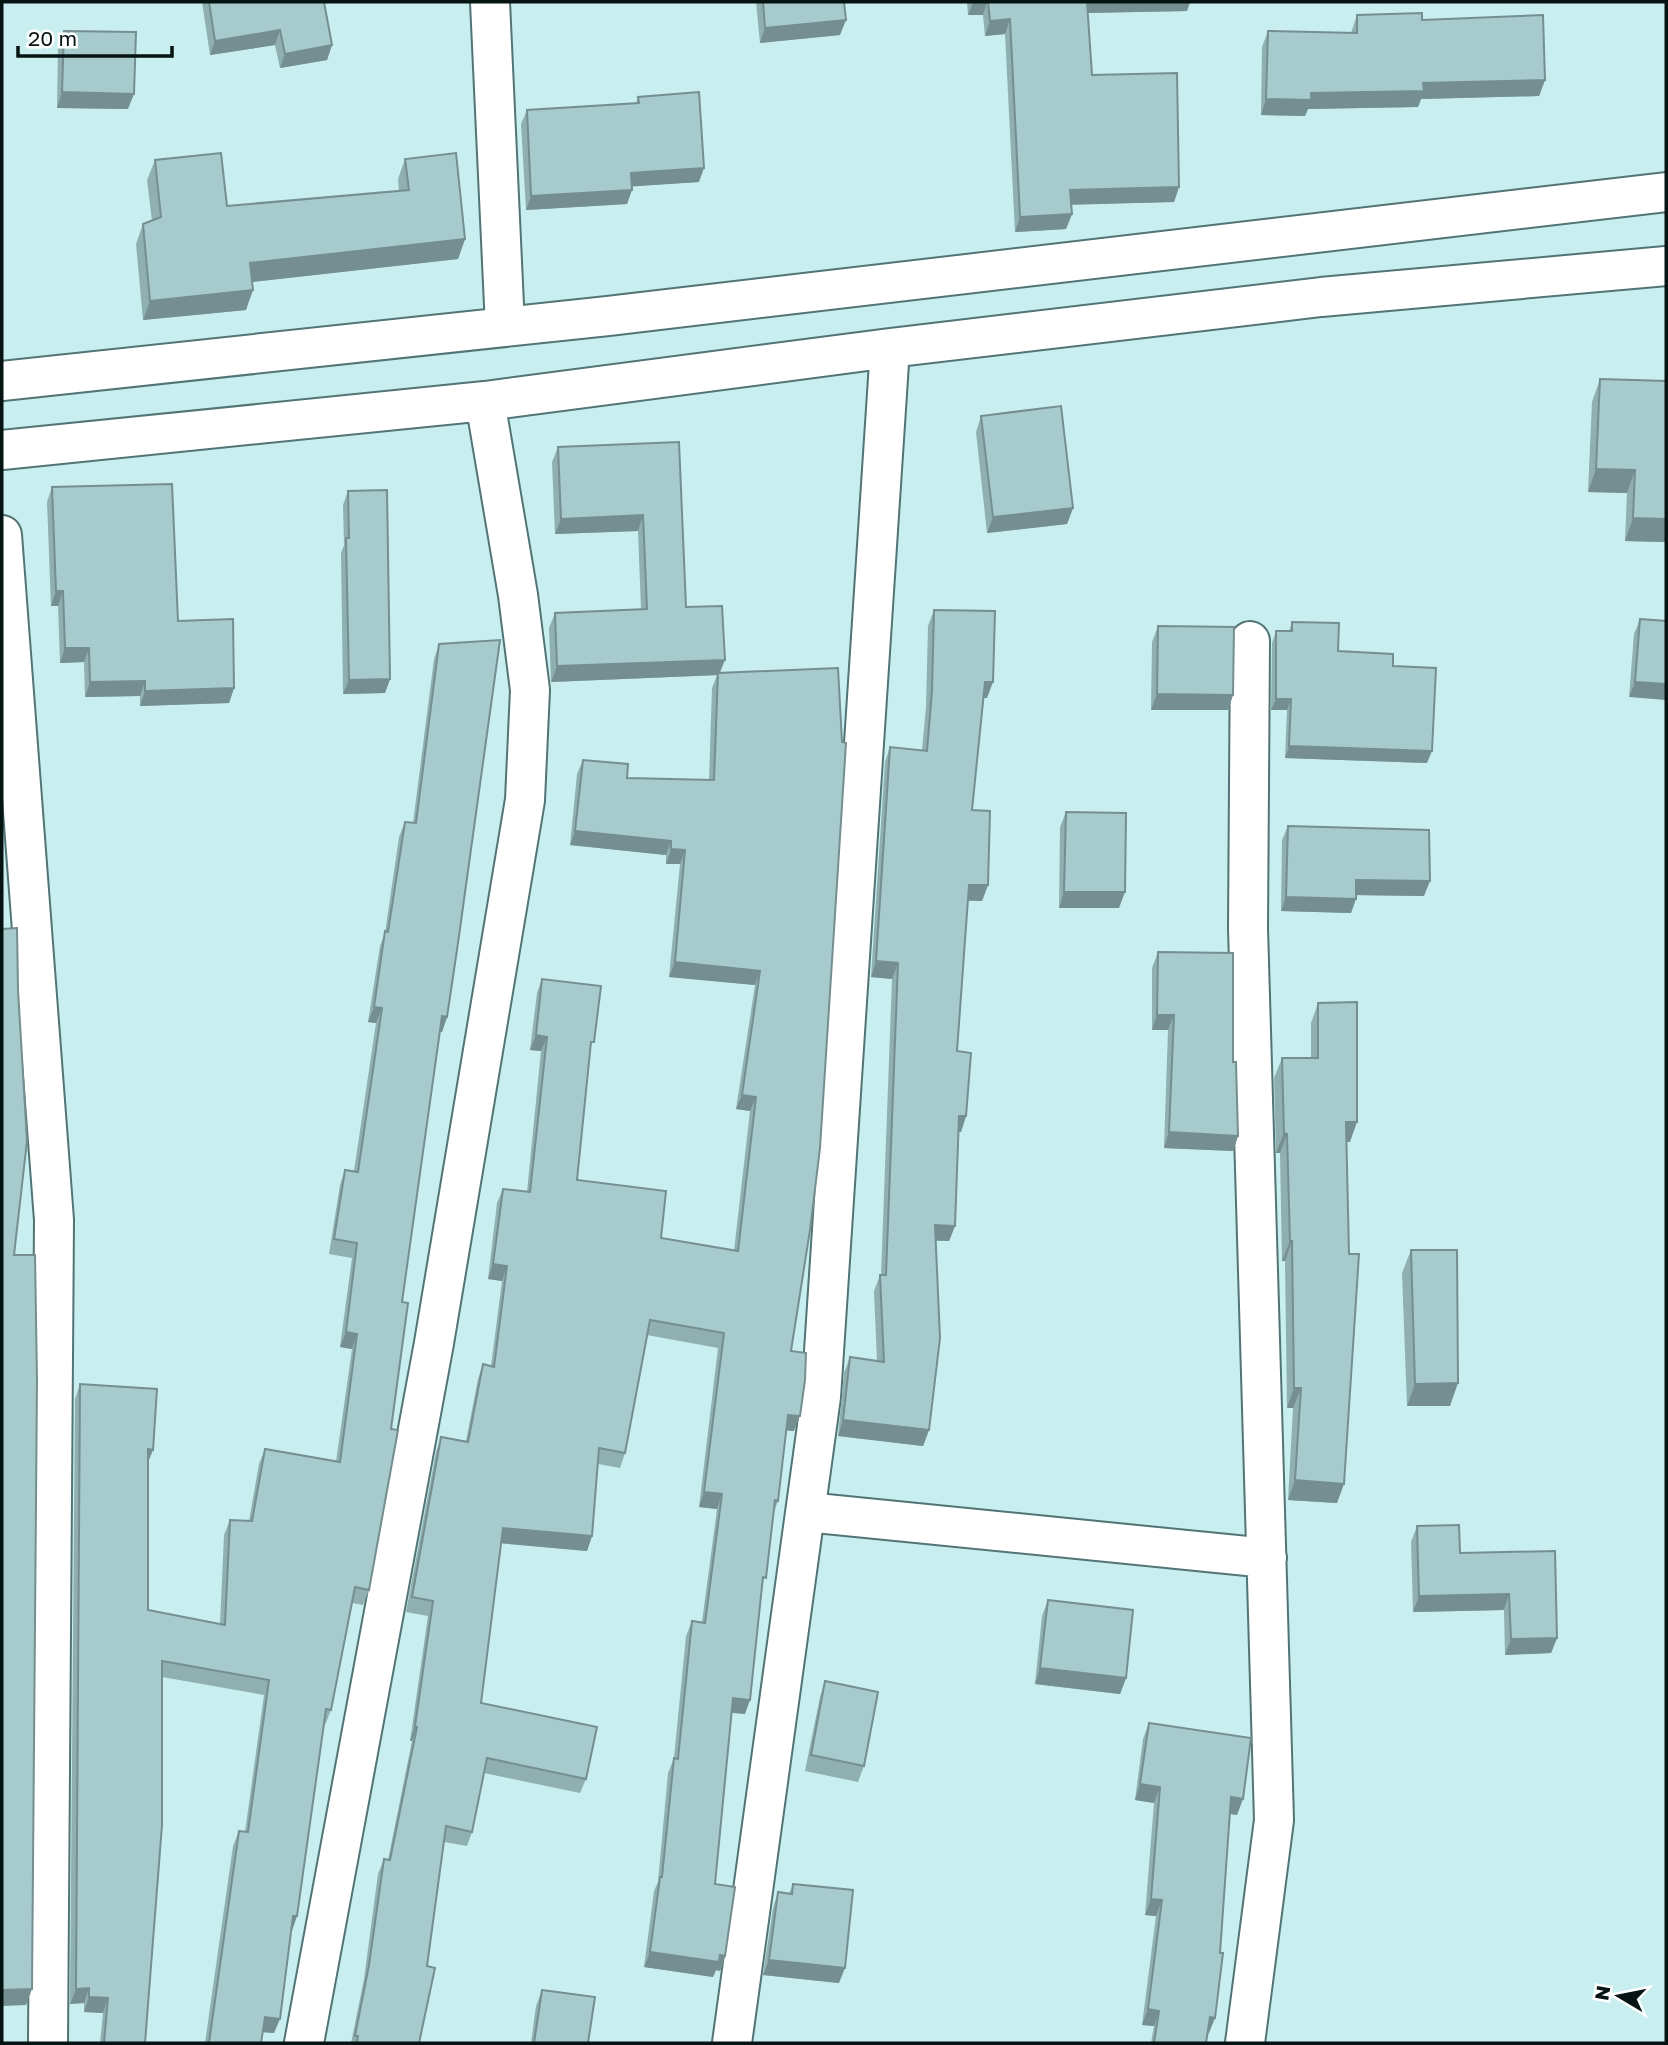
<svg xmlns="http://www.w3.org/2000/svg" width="1668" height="2045" font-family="'Golos Text',sans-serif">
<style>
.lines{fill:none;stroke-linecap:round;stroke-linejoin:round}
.minor-casing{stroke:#527475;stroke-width:42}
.minor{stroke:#fff;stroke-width:38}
.wall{fill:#90afaf}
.shaded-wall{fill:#758e8f}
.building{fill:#a7cbcc;stroke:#758e8f;stroke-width:2}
</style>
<rect width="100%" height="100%" fill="#c8eeef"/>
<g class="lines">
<!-- minor casing -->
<g class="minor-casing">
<path id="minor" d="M490,2L505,327
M2,381L608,316L1666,192
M2,450L485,401L890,348L1321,297L1666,266
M2,535L54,1220L48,2043
M806,1512L1267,1558
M304,2043L434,1343L525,800L530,690L518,595L485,401
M732,2043L821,1397L890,348
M1245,2043L1274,1820L1248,928L1250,641"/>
</g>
<!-- minor -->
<use href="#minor" class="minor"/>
</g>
<!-- wall -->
<path class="wall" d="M202,2H324L332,45L327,60L280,68L275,45L210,55Z
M756,2H844L840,35L760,43Z
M967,2H1190L1187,11L1088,13L1092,75L1179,187L1174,202L1071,204L1072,214L1066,229L1015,232L1005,34L985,36L983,15H968Z
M1357,15L1422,20L1545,80L1539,96L1421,99L1418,107L1308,109L1305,116L1261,115L1262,47L1268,31L1351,33Z
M64,31L128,109L57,108L58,46Z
M638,97L699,182L632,186L627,204L526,210L521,124L527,110L636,103Z
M405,159L465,239L458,259L252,282L246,310L143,320L136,244L143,224L152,221L147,180L155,160L227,206L399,191L398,179Z
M1600,379L1666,542L1625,541L1627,493L1588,492L1592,402Z
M981,416L1073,508L1067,524L987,533L976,432Z
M679,442L686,607L720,673L838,668L791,1351L794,1431L786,1430L778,1501L774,1512L762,1589L745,1714L732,1713L715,1884L725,1956L720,1971L716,1970L713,1977L644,1967L654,1891L658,1882L668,1773L674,1758L686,1636L692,1621L702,1622L717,1509L699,1507L718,1348L647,1335L625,1453L620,1468L598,1464L592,1536L587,1551L501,1543L481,1703L586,1779L580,1793L484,1773L472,1832L467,1846L444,1842L427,1966L419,2043H351L364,1979L378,1874L384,1859L388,1860L412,1741H410L428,1616L406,1612L436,1452L441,1437L466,1441L478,1379L483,1364L491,1366L502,1281L488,1279L497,1203L503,1189L527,1192L541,1051L530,1050L537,993L542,979L590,1053L577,1180L661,1238L734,1251L750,1111L736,1109L755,985L669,977L680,864H666V855L570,845L577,774L583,760L627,778L709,780L712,688L717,675L551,682L549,628L555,613L641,609L638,531L555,534L552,462L558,447Z
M52,487L178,621L234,688L229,703L140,706V696L85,697L84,662L60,663L58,606H51L47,502Z
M348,491L390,679L385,693L343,694L341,553L344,545L343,505Z
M934,610L987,698H984L972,810L988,885L982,901H968L957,1051L966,1116L961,1132H958L955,1226L949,1241H935L929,1430L923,1446L838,1436L844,1373L850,1357L877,1361L874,1291L880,1275H881L892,979L871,977L885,762L890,747L922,750L926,707L928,626Z
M1640,619L1666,621L1629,697L1634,634Z
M1292,622L1338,651L1393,666L1427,763L1285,758L1287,710H1271L1272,643L1276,631H1289Z
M1158,626L1233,695L1228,710H1151L1152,642Z
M439,644L447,1017L442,1032H440L402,1302L369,1590L363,1605L352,1603L331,1710L325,1725L324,1724L297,1916L291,1931L274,2033L263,2032L261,2043H205L233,1846L239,1831L245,1832L264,1695L162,1677L145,2043H100L103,2013L84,2012V2003L70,2004L75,1399L80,1384L148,1463V1610L220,1624L224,1535L230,1520L249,1521L259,1464L265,1449L336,1462L352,1349L340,1347L352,1258L329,1254L340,1185L345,1170L354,1171L376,1023L368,1022L380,946L385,933L399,837L405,822L413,823L434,659Z
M1066,812L1119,908H1059L1060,827Z
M1288,826L1424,896L1356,895L1351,913L1281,911L1282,840Z
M1158,952L1233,1062L1238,1136L1233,1151L1164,1148L1168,1030H1152V968Z
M1318,1003L1350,1142H1346L1337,1503L1288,1500L1293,1408H1287L1285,1261H1282L1280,1153H1276L1274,1078L1282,1058H1311V1023Z
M1411,1250L1450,1406H1407L1402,1273Z
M1417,1526L1460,1553L1555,1551L1557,1638L1551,1653L1505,1655L1504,1610L1413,1612L1411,1542Z
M1048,1600L1126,1678L1120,1694L1035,1684L1042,1616Z
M825,1681L864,1766L858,1782L805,1771L820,1697Z
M1149,1723L1237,1815L1230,1814L1209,2033H1207L1206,2043H1151L1154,2026L1142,2025L1156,1916L1145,1915L1154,1803L1135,1800L1143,1739Z
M793,1884L839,1983L763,1975L773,1908L778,1892L789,1894Z
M542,1990L588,2043H531L536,2006Z"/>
<!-- shaded-wall -->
<path class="shaded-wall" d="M973,2H987L983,15H968Z
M1086,2H1190L1187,11L1082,13Z
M1010,19L1005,34L985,36L990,21Z
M846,20L840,35L760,43L765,28Z
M280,30L275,45L210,55L215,41Z
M332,45L327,60L280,68L285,54Z
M1545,80L1539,96L1421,99L1418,107L1308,109L1305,116L1261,115L1266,99L1311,93L1423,83Z
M62,92L134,94L128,109L57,108Z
M704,168L699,182L625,187L631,173Z
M1179,187L1174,202L1065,205L1070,190Z
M632,190L627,204L526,210L531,196Z
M1072,214L1066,229L1015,232L1020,217Z
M465,239L458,259L243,283L250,263Z
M253,290L246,310L143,320L150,301Z
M1596,469L1635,470L1627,493L1588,492Z
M1073,508L1067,524L987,533L993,517Z
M643,515L638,531L555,534L561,519Z
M1633,518L1666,519V542L1625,541Z
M56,591H63L58,606H51Z
M65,648H89L84,662L60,663Z
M725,660L719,675L551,682L557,666Z
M390,679L385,693L343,694L349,680Z
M145,681L140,696L85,697L90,682Z
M985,682H993L987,698H979Z
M1635,682L1666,684V700L1629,697Z
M234,688L229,703L140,706L145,691Z
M1157,694L1233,695L1228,710H1151Z
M1276,699H1291L1287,710H1271Z
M1289,746L1432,751L1427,763L1285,758Z
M575,831L671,841L666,855L570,845Z
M671,849L685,850L680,864H666Z
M1356,880L1430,881L1424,896L1351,895Z
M969,885H988L982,901L963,900Z
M1064,892H1125L1119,908H1059Z
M1286,897L1356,899L1351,913L1281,911Z
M876,961L898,963L892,979L871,977Z
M675,962L760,971L755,985L669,977Z
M374,1007L382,1008L376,1023L368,1022Z
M1157,1015H1174L1168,1030H1152Z
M442,1016L447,1017L442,1032L437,1031Z
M536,1035L547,1037L541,1051L530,1050Z
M742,1095L756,1097L750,1111L736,1109Z
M959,1116H966L961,1132L953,1131Z
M1346,1122H1357L1350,1142H1339Z
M1169,1132L1238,1136L1233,1151L1164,1148Z
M1284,1133L1287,1134L1280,1153H1276Z
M935,1225L955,1226L949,1241L929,1240Z
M1290,1241H1292L1285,1261H1282Z
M493,1264L507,1266L502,1281L488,1279Z
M346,1332L357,1334L352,1349L340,1347Z
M1458,1383L1450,1406H1407L1415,1384Z
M1294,1388H1301L1293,1408H1287Z
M788,1415L800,1416L794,1431L783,1430Z
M843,1420L929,1430L923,1446L838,1436Z
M148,1449L153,1450L147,1465Z
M1295,1480L1344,1484L1337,1503L1288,1500Z
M704,1492L722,1494L717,1509L699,1507Z
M503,1528L592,1536L587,1551L498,1543Z
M1509,1594L1504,1610L1413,1612L1419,1596Z
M1557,1638L1551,1653L1505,1655L1511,1639Z
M1040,1668L1126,1678L1120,1694L1035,1684Z
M733,1698L750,1700L745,1714L728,1712Z
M415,1726L417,1727L412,1741H410Z
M1140,1784L1160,1787L1154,1803L1135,1800Z
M1231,1797L1243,1799L1237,1815L1225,1813Z
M1151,1899L1162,1900L1156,1916L1145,1915Z
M293,1916H297L292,1931H287Z
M650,1952L720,1955L725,1956L720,1971L716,1970L713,1977L644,1967Z
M769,1960L845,1968L839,1983L763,1975Z
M89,1988L84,2003L70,2004L76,1989Z
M32,1989L26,2005L2,2006V1990Z
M89,1997L108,1998L103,2013L84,2012Z
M1148,2009L1159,2011L1154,2026L1142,2025Z
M265,2017L280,2019L274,2033L260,2032Z
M1210,2017L1215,2018L1209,2033H1204Z"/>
<!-- building -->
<path class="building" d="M209,2H324L332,45L285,54L280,30L215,41Z
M763,2H844L846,20L765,28Z
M988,2H1087L1092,75L1177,73L1179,187L1070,190L1072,214L1020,217L1010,19L990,21Z
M1422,13V20L1543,15L1545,80L1423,83L1424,91L1311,93V100L1266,99L1268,31L1357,33V15Z
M64,31L136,32L134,94L62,92Z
M699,92L704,168L631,173L632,190L531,196L527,110L639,103L638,97Z
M221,153L227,206L409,190L405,159L456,153L465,239L250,263L253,290L150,301L143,224L161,217L155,160Z
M1600,379L1666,381V519L1633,518L1635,470L1596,469Z
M1061,406L1073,508L993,517L981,416Z
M679,442L686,607L722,606L725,660L557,666L555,613L647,609L643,515L561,519L558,447Z
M172,484L178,621L233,619L234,688L145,691V681L90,682L89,648H65L63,591H56L52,487Z
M387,490L390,679L349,680L346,538H349L348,491Z
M934,610L995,611L993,682H985L972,810L990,811L988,885H969L957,1051L971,1053L966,1116H959L955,1226L935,1225L940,1338L929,1430L843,1420L850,1357L884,1362L880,1275H886L898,963L876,961L890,747L927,751L932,691Z
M1640,619L1666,621V684L1635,682Z
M1292,622L1339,623L1338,651L1393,654V666L1436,668L1432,751L1289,746L1291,699H1276V631H1292Z
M1158,626L1234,627L1233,695L1157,694Z
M500,640L458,943L447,1017L442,1016L402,1302L408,1303L391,1429L398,1430L369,1590L355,1587L331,1710L326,1709L297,1916H293L280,2019L265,2017L261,2043H209L239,1831L248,1832L269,1680L162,1661V1825L145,2043H104L108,1998L89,1997V1988L76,1989L80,1384L157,1389L153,1450L148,1449V1610L225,1625L230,1520L252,1521L265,1449L340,1462L357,1334L346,1332L357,1243L334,1239L345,1170L358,1172L382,1008L374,1007L385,931L388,932L405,822L416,823L439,644Z
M838,668L842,742L846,743L820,1148L810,1230L791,1351L806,1353L805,1380L800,1416L788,1415L778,1501L775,1500L766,1578L763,1577L750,1700L733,1698L715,1884L735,1887L725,1956L720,1955L719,1962L650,1952L660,1877H662L674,1758L678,1759L692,1621L705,1623L722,1494L704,1492L724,1333L650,1320L625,1453L599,1448L592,1536L503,1528L481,1703L597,1727L586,1779L487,1758L472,1832L446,1826L427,1966L435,1968L419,2043H357L358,2036H355L369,1965L384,1859L390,1860L417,1727L415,1726L433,1601L412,1597L441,1437L468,1442L483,1364L494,1367L507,1266L493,1264L503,1189L530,1192L547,1037L536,1035L542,979L601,986L594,1042H591L577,1180L666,1191L661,1238L738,1251L756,1097L742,1095L760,971L675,962L685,850L671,849V841L575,831L583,760L628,764L627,778L714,780L718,673Z
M1066,812L1126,813L1125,892H1064Z
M1288,826L1429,830L1430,881L1356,880V899L1286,897Z
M17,928L18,990L27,1141L14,1255H35L37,1380L32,1989L2,1990V929Z
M1158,952L1233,953V1062H1236L1238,1136L1169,1132L1174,1015H1157Z
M1357,1002V1122H1346L1349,1254H1359L1344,1484L1295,1480L1301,1388H1294L1292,1241H1290L1287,1134L1284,1133L1282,1058H1318V1003Z
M1411,1250H1457L1458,1383L1415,1384Z
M1459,1525L1460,1553L1555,1551L1557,1638L1511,1639L1509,1594L1419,1596L1417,1526Z
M1048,1600L1133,1610L1126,1678L1040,1668Z
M825,1681L878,1692L864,1766L811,1755Z
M1149,1723L1251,1738L1243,1799L1231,1797L1220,1953H1223L1215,2018L1210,2017L1206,2043H1154L1159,2011L1148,2009L1162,1900L1151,1899L1160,1787L1140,1784Z
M793,1884L853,1890L845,1968L769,1960L778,1892L792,1894Z
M542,1990L595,1997L588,2043H534Z"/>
<!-- border -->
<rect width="1668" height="2045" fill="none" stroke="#061313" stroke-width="7"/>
<!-- north arrow -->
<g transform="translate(1619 1996) rotate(280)" stroke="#ffffff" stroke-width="5" paint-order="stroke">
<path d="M0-5L12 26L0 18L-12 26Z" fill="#061313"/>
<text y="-10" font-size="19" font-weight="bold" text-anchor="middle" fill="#061313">N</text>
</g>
<!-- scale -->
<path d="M18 46v10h154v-10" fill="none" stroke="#061313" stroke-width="3.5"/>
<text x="28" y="46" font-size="21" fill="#061313" stroke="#ffffff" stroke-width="5" paint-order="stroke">20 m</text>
</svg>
